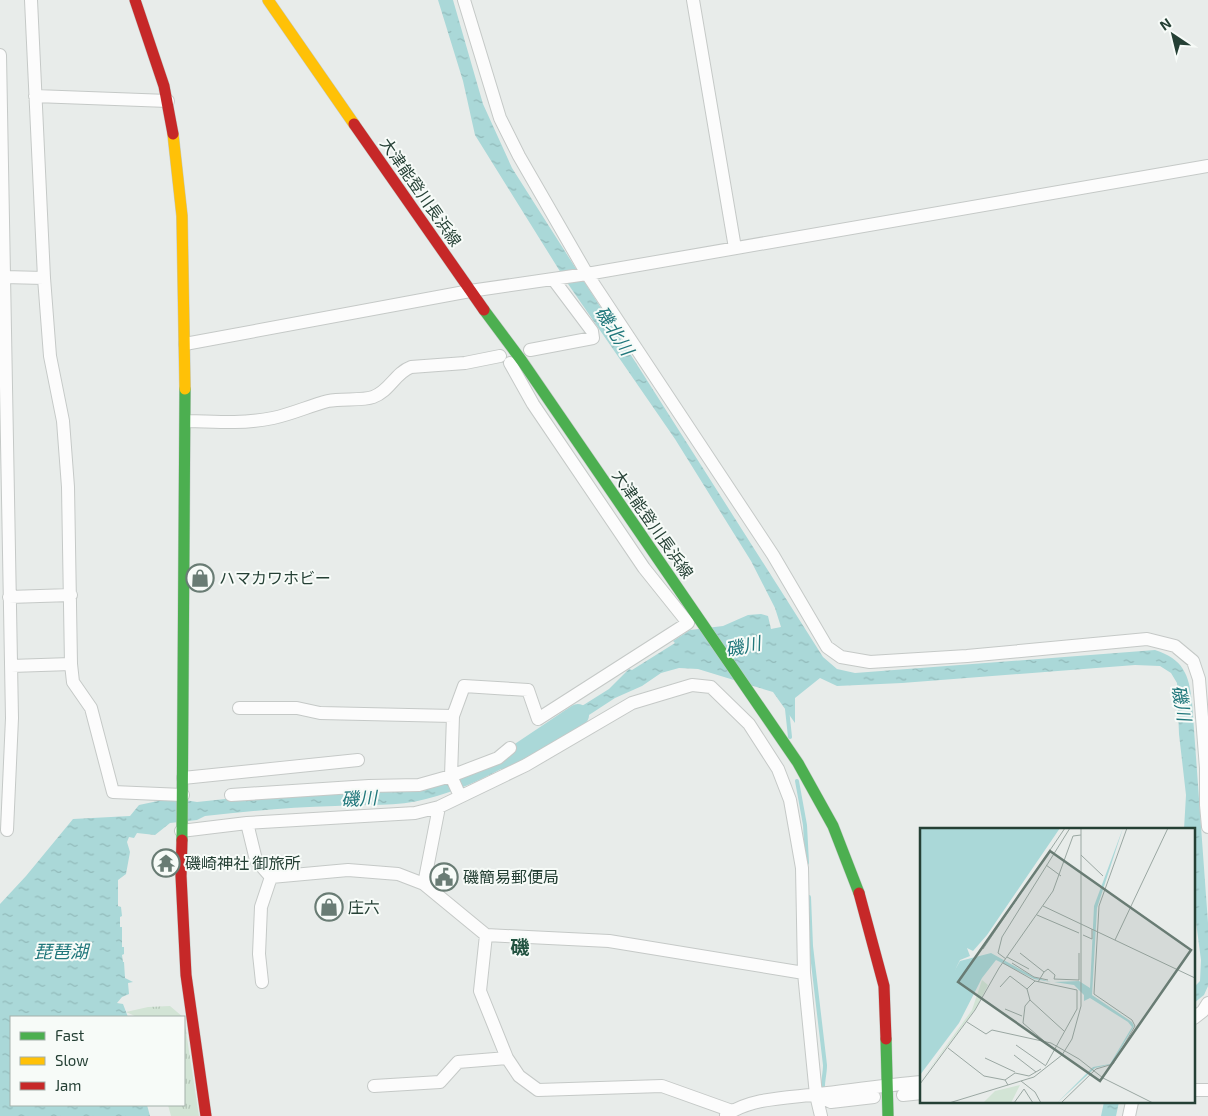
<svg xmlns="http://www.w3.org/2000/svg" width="1208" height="1116" font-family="'Exo 2','Noto Sans JP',sans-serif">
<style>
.grass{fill:url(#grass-tufts)}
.water{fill:url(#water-ripples)}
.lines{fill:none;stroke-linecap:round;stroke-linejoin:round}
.stream{stroke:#aad8d8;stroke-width:4}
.river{stroke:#aad8d8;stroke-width:22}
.street-casing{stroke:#c5c9c7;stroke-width:14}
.fast-casing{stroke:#c3cac7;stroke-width:12}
.slow-casing{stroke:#c3cac7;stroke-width:12}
.jam-casing{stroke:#c3cac7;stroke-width:12}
.street{stroke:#fcfcfc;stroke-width:12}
.fast{stroke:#4caf50;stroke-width:11}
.slow{stroke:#ffc107;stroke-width:11}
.jam{stroke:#c62828;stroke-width:11}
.labels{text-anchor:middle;stroke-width:4;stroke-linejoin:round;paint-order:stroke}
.street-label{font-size:16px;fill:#254035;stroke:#f7fbf8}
.poi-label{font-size:16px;fill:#254035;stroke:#f7fbf8;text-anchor:start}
.water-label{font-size:18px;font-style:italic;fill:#20777b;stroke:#f7fbf8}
.quarter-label{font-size:19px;font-weight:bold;fill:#215240;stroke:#f7fbf8}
.inset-road{fill:none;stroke:#9aa7a2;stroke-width:1}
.view{fill:#697c74;fill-opacity:0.15;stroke:#697c74;stroke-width:2.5}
.inset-edge{fill:none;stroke:#254035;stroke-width:2.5}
</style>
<defs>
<pattern id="grass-tufts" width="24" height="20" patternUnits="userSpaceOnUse" patternTransform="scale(1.25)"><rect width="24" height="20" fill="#d2e4d5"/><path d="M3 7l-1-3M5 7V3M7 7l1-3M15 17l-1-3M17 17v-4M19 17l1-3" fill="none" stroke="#b4c5b7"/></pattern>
<pattern id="water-ripples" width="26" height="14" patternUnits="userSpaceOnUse" patternTransform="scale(1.25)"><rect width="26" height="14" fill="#aad8d8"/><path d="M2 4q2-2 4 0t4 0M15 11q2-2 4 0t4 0" fill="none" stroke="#92baba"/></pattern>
</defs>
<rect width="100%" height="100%" fill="#e8ecea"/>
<!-- grass -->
<path class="grass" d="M170,1006L183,1017H137L126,1012L148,1007Z
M184,1018L199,1116H171L168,1105H184Z"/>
<!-- water -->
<path class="water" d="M438,0H453L483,104L512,168L823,657L837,669L855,673L1155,650C1183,659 1189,674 1192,702L1208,923V986L1204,995L1194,1003V987L1200,981L1201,960L1194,907V830L1184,829L1186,795L1179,734L1177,683L1171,673L1160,666L1135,665L902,683L837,686L820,678L795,698V723L773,692L698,669L679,668L661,673L642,686L615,698L566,730L565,728L554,734L550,726L609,689L629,669L632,670L675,643L673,641L690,630L723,626L748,615L761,614L768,616L771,629L781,627L775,608L751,561L675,439L566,281L475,135L463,81Z
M531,739L537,747C503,770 466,789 426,799C398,807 365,804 335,806C291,807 249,811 205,816L197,820L170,823L155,835L137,833L134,838L129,837L127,842L130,852L126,874L118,880V906L121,907L122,916L120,917V927H122V947H124V954L122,955L123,962H124L125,978L133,982L128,983L129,994L122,997L117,1003L123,1004L128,1017H11V1105H147L150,1116H0V904L26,876L73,819L130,816L139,805L172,798L197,802L263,795L415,790L505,756Z
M1104,1102H1119L1116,1116H1101Z"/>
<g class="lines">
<!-- stream -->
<path class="stream" d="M787,709L790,737
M797,781L805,825L807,863
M809,897L811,946L825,1065C825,1075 822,1083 823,1091"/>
<!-- river -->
<path class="river" d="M509,761L578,715"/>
<!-- street casing -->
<g class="street-casing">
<path id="street" d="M31,0L44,278L50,356L63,421L68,487L71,664L73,682L91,708L113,792L183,795
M464,0L500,118L519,156L587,274L773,555L827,647L841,657L870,662L967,656L1147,639L1175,646L1193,661L1199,679L1206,768V805L1208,827
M693,0L735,248
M0,55L12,718L7,830
M35,96L168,101
M4,277L44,278
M185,344L470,291L587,274L1208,166
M530,350L593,338L592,331L553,279
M186,421C215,422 244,424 273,418C292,414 309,406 328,401C341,398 362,401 373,397C390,391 395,373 411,367L465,363L500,356
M9,597L71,595
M11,666L71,664
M239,708H297L320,713L453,716L451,776L460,796
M453,716L464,686L528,690L538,719L688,623L644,568L533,404L510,363
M183,778L358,760
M231,795L369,786L419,785L451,776L498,758L510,748
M439,807L424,884L486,935
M247,823L256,860L271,877
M181,831L247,823L415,813L439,807L526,765L632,703L692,685L711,687L749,724L778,769L790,800L802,868L804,973L816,1095L821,1116
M262,982L259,954L261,907L271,877L348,870L398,874L424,884
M1194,1018L1203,1011L1208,1003
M374,1086L440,1082L458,1062L507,1058
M1194,1090H1208
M816,1095L831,1102L874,1097
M903,1095L922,1093
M732,1111L662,1086L538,1090L519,1076L507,1058L480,991L486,935L609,941L804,973
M726,1115C753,1097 789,1098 819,1094C853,1090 887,1085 922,1082
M1129,1116L1132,1102"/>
</g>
<!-- fast casing -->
<g class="fast-casing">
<path id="fast" d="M484,310L522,361L798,763L833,826L859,893
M182,840L185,389
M886,1039L888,1116"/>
</g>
<!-- slow casing -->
<g class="slow-casing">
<path id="slow" d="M268,0L354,124
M173,134L182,216L185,389"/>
</g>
<!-- jam casing -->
<g class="jam-casing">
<path id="jam" d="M135,0L164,86L173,134
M354,124L484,310
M182,840L181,876L186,975L206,1116
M859,893L884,986L886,1039"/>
</g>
<!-- street -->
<use href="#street" class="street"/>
<!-- fast -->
<use href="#fast" class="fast"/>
<!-- slow -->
<use href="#slow" class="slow"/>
<!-- jam -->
<use href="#jam" class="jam"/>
</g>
<!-- icons -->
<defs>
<g id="shop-ring" transform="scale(1.4375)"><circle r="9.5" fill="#f7fbf8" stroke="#697c74" stroke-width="1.5"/><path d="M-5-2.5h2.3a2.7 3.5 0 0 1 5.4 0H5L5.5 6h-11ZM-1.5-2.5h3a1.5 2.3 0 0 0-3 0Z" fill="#697c74"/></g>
<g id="temple-ring" transform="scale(1.4375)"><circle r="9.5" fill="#f7fbf8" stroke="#697c74" stroke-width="1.5"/><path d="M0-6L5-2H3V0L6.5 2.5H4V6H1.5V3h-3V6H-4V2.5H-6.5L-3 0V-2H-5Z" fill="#697c74"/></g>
<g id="civic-ring" transform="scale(1.4375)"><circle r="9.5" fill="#f7fbf8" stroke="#697c74" stroke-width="1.5"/><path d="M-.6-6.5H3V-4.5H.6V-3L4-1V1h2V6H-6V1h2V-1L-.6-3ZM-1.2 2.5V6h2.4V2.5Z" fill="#697c74"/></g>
</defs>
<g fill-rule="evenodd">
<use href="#shop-ring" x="200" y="578"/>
<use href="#temple-ring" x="166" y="863"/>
<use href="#civic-ring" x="444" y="877"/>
<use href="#shop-ring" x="329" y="907"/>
</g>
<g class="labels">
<!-- street labels -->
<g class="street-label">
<text transform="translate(421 192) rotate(55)" y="6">大津能登川長浜線</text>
<text transform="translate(653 524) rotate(55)" y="6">大津能登川長浜線</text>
</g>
<!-- poi labels -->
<g class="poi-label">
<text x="219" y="584">ハマカワホビー</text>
<text x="185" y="869">磯崎神社 御旅所</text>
<text x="463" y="883">磯簡易郵便局</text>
<text x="348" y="913">庄六</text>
</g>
<!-- water labels -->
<g class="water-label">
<text transform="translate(614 331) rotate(57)" y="6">磯北川</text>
<text transform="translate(743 647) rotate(-12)" y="6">磯川</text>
<text transform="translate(1181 703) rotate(79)" y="6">磯川</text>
<text transform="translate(359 799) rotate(-3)" y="6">磯川</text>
<text x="61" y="958">琵琶湖</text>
</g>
<!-- quarter labels -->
<g class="quarter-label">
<text x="520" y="954">磯</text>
</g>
</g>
<!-- overview -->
<g transform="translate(920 828)">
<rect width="275" height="275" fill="#e8ecea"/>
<path d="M62,152L68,157L56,180L0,254L52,182Z" fill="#d2e4d5"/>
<path d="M100,257L91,275H63L75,263Z" fill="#d2e4d5"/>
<path d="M0,0H140L67,107L53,123L47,120L50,128L40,132L35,142L40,133L71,125L114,149L131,154L114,151L76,132L62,150L39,195L0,247ZM203,0L177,80L172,167L212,194L214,198L192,236L175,240L137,275L173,239L190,236L212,199L208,194L170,170L164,173V167L154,157L134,154L159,153L170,160L174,78Z" fill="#aad8d8"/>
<path class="inset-road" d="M161,27L183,48M126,37L141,48M123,78L275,150M117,87L159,105M163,107L172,111V101M195,112L248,0M63,121L145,0M100,125L124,144L118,154M87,129L109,141M86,131L78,125L82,109L150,0M83,135L115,153L157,162V181L126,237M92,135L114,149L128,152M124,144L128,141L135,147L134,151L159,152V125M80,159L90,148L107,161M110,172L107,161L115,153M85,181L102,188M47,194L66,206L72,202L131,215L159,231L183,250L233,275M124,213L103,195L105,178L110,172L144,203M96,217L126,238M28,220L64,248L85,252M94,227L116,244M65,230L95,244M101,253L115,264L121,275M0,256L55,182L79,140L133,63L153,8L161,7M88,257L85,252L95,245L109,248L121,241M29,275L114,249L142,227L152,211L161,178V0M94,275L104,261L113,275M141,275L176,241L193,236L215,198L212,192L174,166L179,78L207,0"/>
<path class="view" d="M130,23L271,122L180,253L38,154Z"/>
<rect width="275" height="275" class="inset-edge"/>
</g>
<!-- legend -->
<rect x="10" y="1016" width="175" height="90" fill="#f7fbf8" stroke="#a3b0aa"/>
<rect x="20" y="1032" width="25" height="8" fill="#4caf50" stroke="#a3b0aa"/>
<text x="55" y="1041" font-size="15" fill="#254035">Fast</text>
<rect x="20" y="1057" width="25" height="8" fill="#ffc107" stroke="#a3b0aa"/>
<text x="55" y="1066" font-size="15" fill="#254035">Slow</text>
<rect x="20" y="1082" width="25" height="8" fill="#c62828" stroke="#a3b0aa"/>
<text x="55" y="1091" font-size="15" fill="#254035">Jam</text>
<!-- north arrow -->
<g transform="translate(1173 35) rotate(325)" stroke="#f7fbf8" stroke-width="4" paint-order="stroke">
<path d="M0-4L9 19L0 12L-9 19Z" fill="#254035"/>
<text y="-8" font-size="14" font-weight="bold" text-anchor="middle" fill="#254035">N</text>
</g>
</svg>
